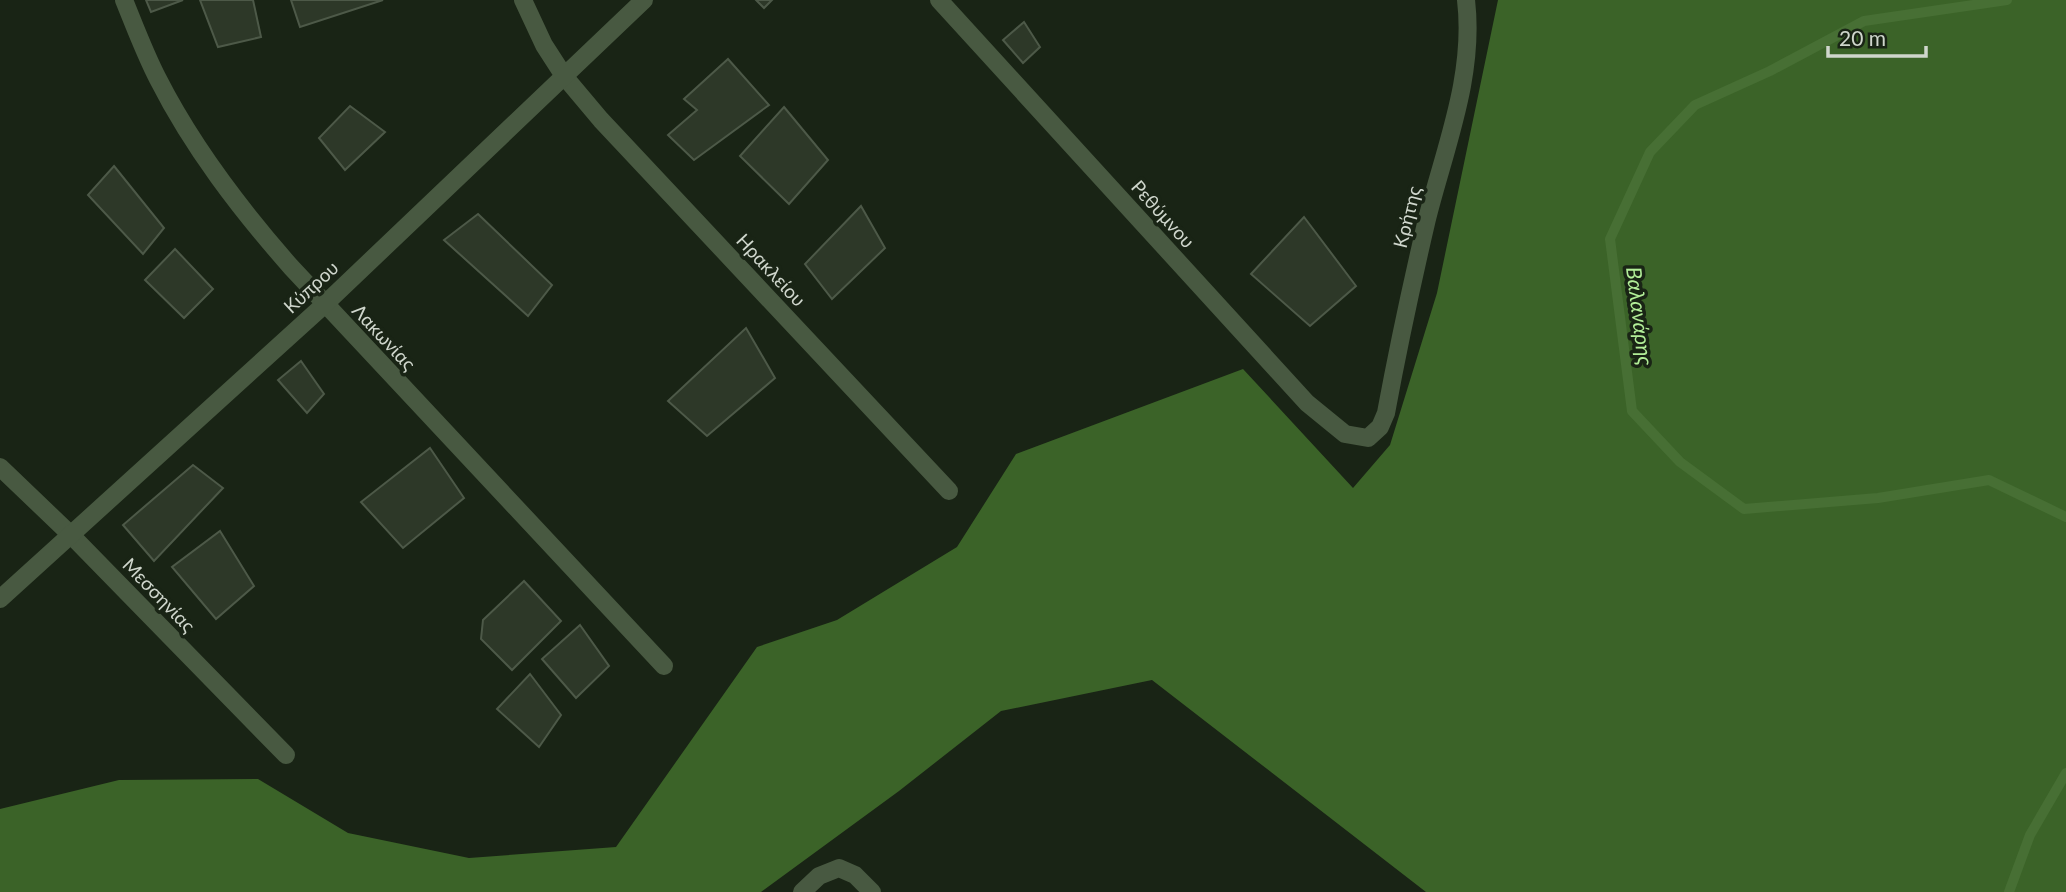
<svg xmlns="http://www.w3.org/2000/svg" width="2066" height="892" font-family="Lato,sans-serif">
<style>
.forest{fill:#3b6328}
.lines{fill:none;stroke-linecap:round;stroke-linejoin:round}
.stream{stroke:#476f34;stroke-width:10}
.building{fill:#2d3828;stroke:#4d5948;stroke-width:2}
.minor{stroke:#485941;stroke-width:18}
.tertiary{stroke:#485941;stroke-width:18}
.labels{text-anchor:middle;stroke-width:7;stroke-linejoin:round;paint-order:stroke}
.street-label{font-size:19px;fill:#cfd6cc;stroke:#192415}
.water-label{font-size:21px;font-style:italic;fill:#b2ee98;stroke:#192415}
</style>
<rect width="100%" height="100%" fill="#192415"/>
<!-- forest -->
<path class="forest" d="M1498,0H2066V892H1426L1152,680L1001,711L899,791L761,892H0V809L119,780L258,779L348,833L469,858L616,847L757,647L837,620L957,547L1016,454L1243,369L1353,488L1390,445L1437,293Z"/>
<g class="lines">
<!-- stream -->
<path class="stream" d="M2007,0L1864,21L1770,71L1695,105L1650,152L1610,239L1632,411L1680,462L1744,509L1878,498L1989,480L2066,517
M2009,892L2030,835L2066,773"/>
</g>
<!-- building -->
<path class="building" d="M146,0H183L151,12Z
M200,0H253L261,37L218,47Z
M291,0H383L300,27Z
M756,0H772L764,8Z
M1024,22L1040,47L1023,63L1003,40Z
M728,59L769,105L694,160L668,135L697,110L684,99Z
M350,106L385,132L345,170L319,138Z
M784,107L828,160L789,204L740,156Z
M114,166L164,228L143,254L88,195Z
M861,206L885,248L832,299L805,264Z
M478,214L552,285L528,316L444,240Z
M1304,217L1356,286L1310,326L1251,274Z
M175,249L213,289L184,318L145,280Z
M746,328L775,378L707,436L668,401Z
M301,361L324,394L307,413L278,380Z
M430,448L464,498L403,548L361,502Z
M193,465L223,488L154,561L123,525Z
M220,531L254,586L216,619L172,567Z
M524,581L561,621L512,670L481,639L483,620Z
M580,625L609,666L576,698L542,659Z
M530,674L561,715L539,747L497,709Z"/>
<g class="lines">
<!-- minor -->
<path class="minor" d="M124,0C135,27 145,54 158,79C193,148 240,209 291,267L664,666
M939,0L1307,403L1345,434L1368,438L1380,427L1386,413C1398,348 1412,283 1427,219C1445,147 1475,76 1466,0
M564,76L601,120L949,491
M0,467L71,535L286,755
M802,892L819,876L839,868L855,875L872,892"/>
<!-- tertiary -->
<path class="tertiary" d="M523,0L544,45L564,76
M0,599L325,304L644,0"/>
</g>
<g class="labels">
<!-- street labels -->
<g class="street-label">
<text transform="translate(1163 214) rotate(48)" y="7">Ρεθύμνου</text>
<text transform="translate(1407 217) rotate(-76)" y="7">Κρήτης</text>
<text transform="translate(771 270) rotate(47)" y="7">Ηρακλείου</text>
<text transform="translate(311 287) rotate(-43)" y="7">Κύπρου</text>
<text transform="translate(384 337) rotate(47)" y="7">Λακωνίας</text>
<text transform="translate(159 595) rotate(46)" y="7">Μεσσηνίας</text>
</g>
<!-- water labels -->
<g class="water-label">
<text transform="translate(1639 316) rotate(83)" y="7">Βαλανάρης</text>
</g>
</g>
<!-- scale -->
<path d="M1828 46v10h98v-10" fill="none" stroke="#cfd6cc" stroke-width="3.5"/>
<text x="1839" y="46" font-size="21" fill="#cfd6cc" stroke="#192415" stroke-width="5" paint-order="stroke">20 m</text>
</svg>
